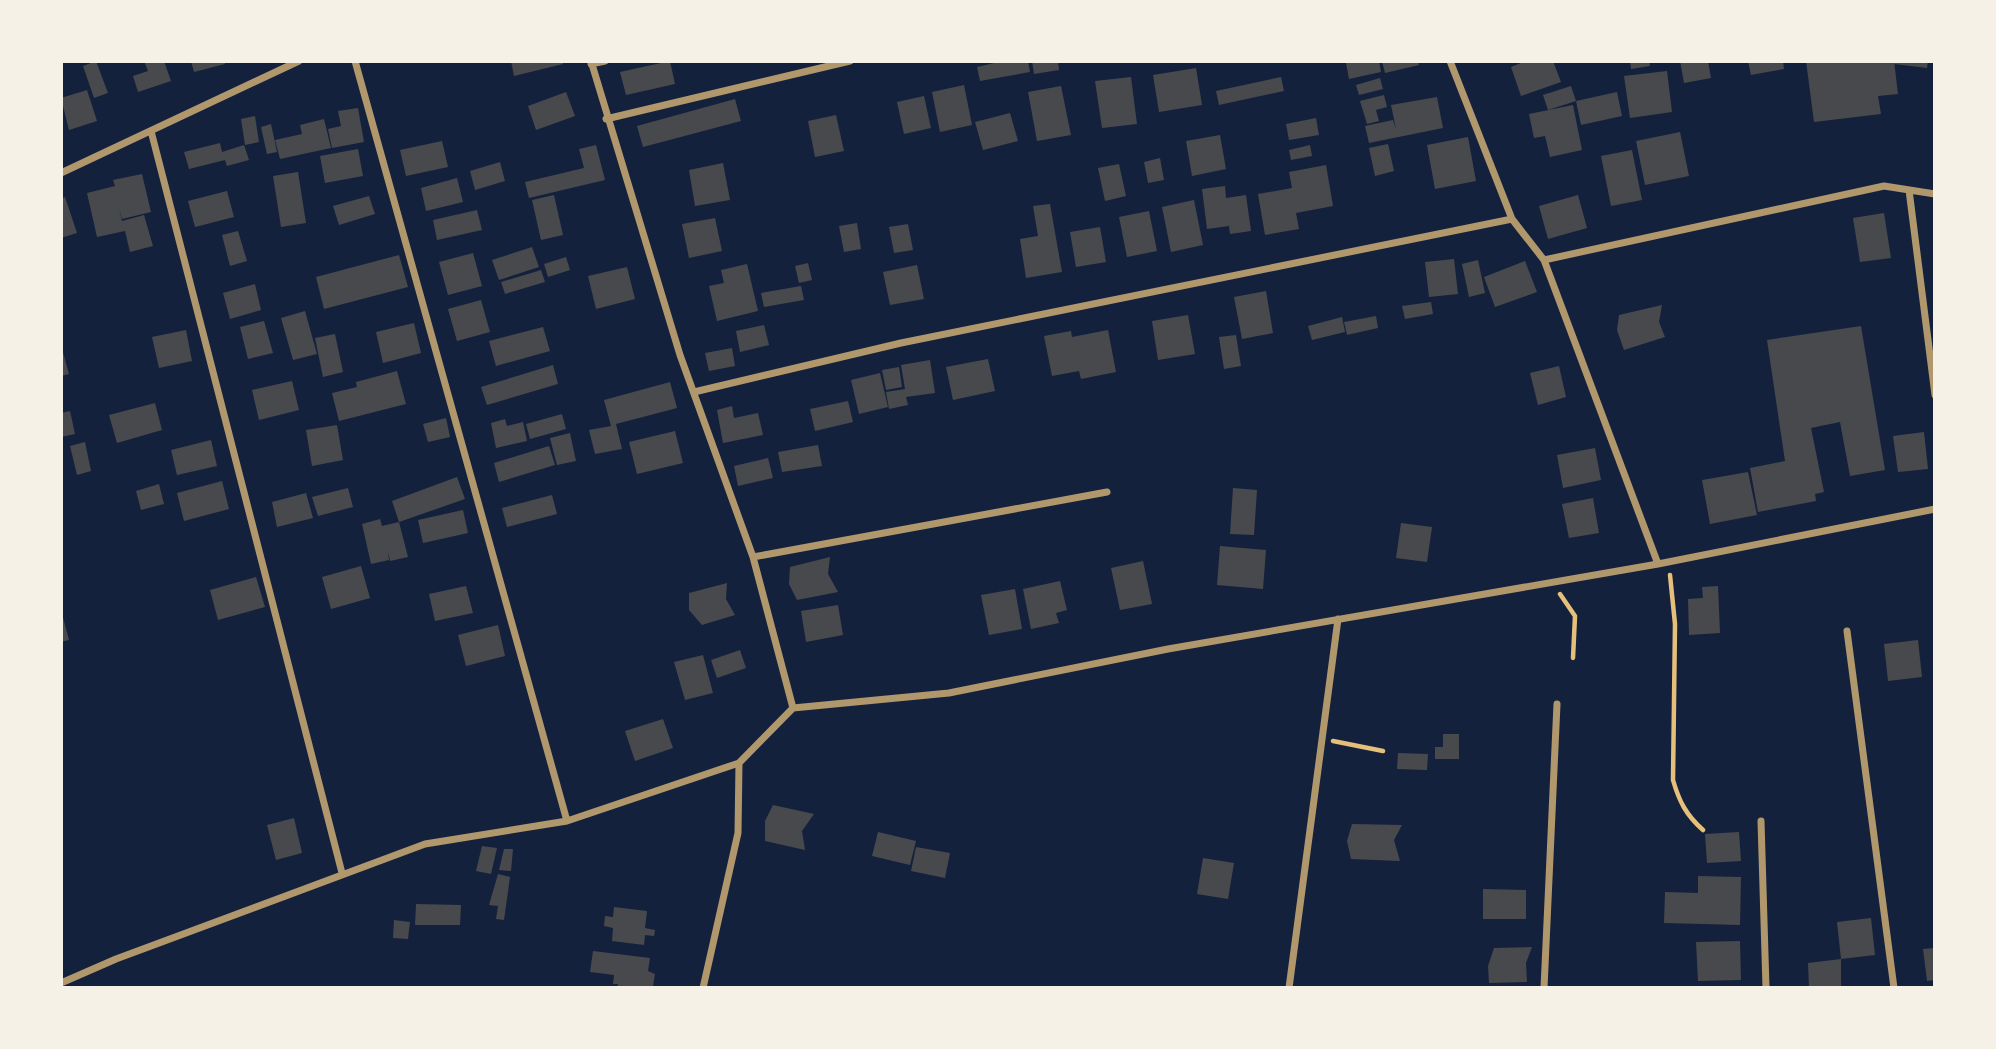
<svg xmlns="http://www.w3.org/2000/svg" width="1996" height="1049" font-family="Roboto,sans-serif">
<style>
.building{fill:#48494c}
.lines{fill:none;stroke-linecap:round;stroke-linejoin:round}
.path{stroke:#e5c07b;stroke-width:4.5}
.minor{stroke:#b1986c;stroke-width:7}
</style>
<rect width="100%" height="100%" fill="#14213d"/>
<!-- building -->
<path class="building" d="M96,61L108,93L94,98L83,66Z
M144,61H164L171,81L138,92L133,76L148,71Z
M191,61H224L225,64L194,72Z
M511,61H563V64L514,76Z
M670,61L675,84L626,95L620,72Z
M1003,61H1028L1030,72L980,81L977,67Z
M1032,61H1058L1059,70L1034,74Z
M1355,61H1379L1381,72L1349,79L1346,63Z
M1382,61H1418L1419,65L1385,73Z
M1526,61H1553L1561,82L1521,96L1511,67Z
M1630,61H1649L1650,66L1631,69Z
M1680,61H1708L1711,78L1684,83Z
M1748,61H1783L1784,69L1751,75Z
M1806,61H1894L1898,94L1878,96L1881,114L1814,122Z
M1895,61H1928L1927,68L1894,64Z
M1196,68L1202,105L1159,112L1153,75Z
M1667,71L1672,112L1630,118L1624,76Z
M1131,77L1137,124L1102,128L1095,81Z
M1281,77L1284,91L1219,105L1216,91Z
M1380,78L1383,89L1359,95L1356,85Z
M964,85L972,125L940,132L932,92Z
M1061,86L1071,135L1037,141L1028,92Z
M1571,86L1576,101L1617,92L1622,116L1581,125L1576,101L1548,110L1543,95Z
M87,90L97,121L69,130L61,98Z
M566,92L575,116L536,130L528,106Z
M1384,95L1387,107L1376,110L1379,121L1367,124L1360,101Z
M924,96L931,128L904,134L897,102Z
M1437,97L1443,128L1369,143L1365,126L1393,120L1396,129L1391,105Z
M735,99L741,121L643,147L637,126Z
M1573,105L1582,150L1550,157L1545,136L1534,138L1529,114Z
M358,108L364,142L332,148L328,129L341,126L338,111Z
M1010,113L1018,141L983,150L975,122Z
M836,115L844,151L815,157L808,121Z
M255,116L259,142L245,145L241,119Z
M1316,118L1319,135L1289,140L1286,124Z
M324,119L331,148L280,159L275,140L302,134L300,125Z
M271,124L277,152L267,154L261,127Z
M1680,132L1689,176L1645,185L1636,141Z
M1220,135L1226,169L1192,176L1186,141Z
M1468,137L1476,181L1435,189L1427,145Z
M442,141L448,167L406,176L400,150Z
M220,143L222,152L244,145L249,160L227,166L225,160L189,169L184,152Z
M1388,144L1394,171L1375,176L1369,148Z
M596,145L605,180L529,198L525,182L584,168L579,149Z
M1310,145L1312,156L1291,160L1289,150Z
M358,149L363,176L325,183L320,156Z
M1632,150L1642,200L1611,206L1601,156Z
M1160,158L1164,180L1148,183L1144,162Z
M500,162L505,181L475,190L470,171Z
M723,163L730,200L695,206L689,170Z
M1119,164L1126,196L1105,201L1098,168Z
M1326,165L1333,206L1296,213L1299,229L1265,235L1258,194L1292,188L1289,172Z
M298,172L306,223L281,227L273,176Z
M142,174L151,212L122,219L119,208L122,221L144,215L153,246L130,252L125,231L97,237L87,193L115,186L113,180Z
M457,178L463,202L426,211L421,188Z
M1225,186L1226,198L1246,195L1251,231L1230,234L1229,226L1207,229L1202,189Z
M227,191L234,217L195,227L188,201Z
M554,195L563,235L541,240L532,200Z
M1578,195L1587,228L1548,239L1539,206Z
M369,196L375,214L339,225L333,206Z
M65,197L77,233L61,238V199Z
M1194,200L1203,245L1171,252L1162,207Z
M1050,204L1062,272L1026,278L1020,239L1038,236L1033,206Z
M477,210L482,230L437,240L433,220Z
M1149,211L1157,251L1127,257L1119,217Z
M1884,213L1891,258L1860,262L1853,218Z
M715,218L722,251L689,258L682,224Z
M857,223L861,249L844,252L839,226Z
M908,224L913,250L894,253L889,227Z
M1100,227L1106,262L1076,267L1070,232Z
M238,231L247,261L230,266L222,235Z
M532,247L539,267L499,280L492,260Z
M473,253L482,286L448,295L439,262Z
M399,255L408,287L324,309L316,277Z
M566,257L570,270L548,277L544,264Z
M1454,259L1458,294L1429,297L1425,262Z
M1478,260L1485,293L1469,297L1462,264Z
M1525,261L1537,292L1495,307L1484,277Z
M808,263L812,280L799,283L795,266Z
M747,264L758,311L717,321L709,286L724,283L721,270Z
M917,265L924,299L890,305L883,272Z
M627,267L635,299L596,309L588,276Z
M541,270L545,282L505,294L501,282Z
M255,284L261,310L230,319L223,293Z
M801,286L804,300L764,307L761,293Z
M1266,291L1273,333L1242,339L1234,297Z
M481,300L490,332L457,341L448,309Z
M1431,302L1433,314L1405,319L1402,306Z
M1662,305L1659,322L1665,337L1624,350L1617,330L1619,315Z
M305,311L317,354L293,360L281,318Z
M1188,315L1195,354L1158,360L1152,321Z
M1376,316L1378,328L1347,335L1344,322Z
M1342,317L1345,332L1312,340L1308,326Z
M264,321L273,353L248,359L240,327Z
M414,323L421,353L383,363L376,332Z
M764,325L769,345L740,352L736,331Z
M1861,326L1885,470L1850,476L1840,422L1811,428L1824,492L1815,494L1816,501L1758,512L1750,468L1785,461L1767,340Z
M543,327L550,351L496,366L489,341Z
M186,330L192,361L159,368L152,337Z
M1108,330L1116,372L1081,379L1079,371L1052,376L1044,336L1071,331L1072,337Z
M335,334L343,372L323,377L315,338Z
M1236,335L1241,366L1224,369L1219,337Z
M61,345L69,374L61,376Z
M732,348L735,366L709,371L705,353Z
M988,359L995,391L953,400L946,367Z
M930,360L935,393L906,397L908,405L889,409L886,392L905,389L901,365Z
M553,365L558,384L487,405L481,387Z
M1559,366L1566,397L1538,405L1530,373Z
M899,367L902,387L886,390L882,370Z
M397,371L406,404L339,421L332,393L357,387L356,382Z
M880,373L888,407L859,414L851,380Z
M292,381L299,410L259,420L252,390Z
M670,382L677,408L616,424L622,449L595,454L589,430L611,426L604,400Z
M848,401L853,422L815,431L810,409Z
M155,403L162,430L117,443L109,415Z
M732,406L734,418L758,413L763,435L723,443L717,410Z
M70,411L75,434L61,437V413Z
M562,414L566,429L530,439L526,424Z
M446,418L450,437L428,442L423,424Z
M505,419L507,426L523,422L527,441L496,448L491,423Z
M337,425L343,460L312,466L306,430Z
M675,431L683,463L637,474L629,442Z
M1924,432L1928,469L1898,472L1893,436Z
M570,433L576,461L557,465L550,438Z
M211,440L217,466L177,475L171,450Z
M85,442L91,471L77,475L70,446Z
M818,445L822,466L782,472L778,452Z
M549,446L555,465L499,482L494,463Z
M1595,448L1601,480L1563,488L1557,455Z
M768,458L773,478L738,486L734,466Z
M1748,472L1757,515L1710,524L1702,480Z
M457,477L465,499L399,522L392,501Z
M222,481L229,509L184,521L177,493Z
M159,484L164,504L141,510L136,491Z
M348,488L353,507L318,516L312,497Z
M1233,488L1257,490L1254,535L1230,534Z
M306,493L313,518L277,527L272,502Z
M552,495L557,514L507,527L502,508Z
M1593,498L1599,533L1569,538L1562,504Z
M463,510L468,533L423,543L418,520Z
M380,519L382,526L399,522L408,557L390,561L388,551L389,560L371,564L362,524Z
M1401,523L1432,527L1427,562L1396,558Z
M1220,546L1266,550L1263,589L1217,585Z
M830,557L828,574L838,592L797,600L789,584L790,567Z
M1143,561L1152,604L1120,610L1111,568Z
M361,566L370,598L331,609L322,577Z
M256,577L265,607L218,620L210,590Z
M1060,581L1067,610L1056,613L1059,623L1031,629L1023,589Z
M727,583L726,599L735,615L702,625L689,610V593Z
M466,586L473,613L435,621L429,594Z
M1718,586L1720,633L1689,635L1688,599L1703,598L1702,587Z
M1015,589L1022,629L989,635L981,595Z
M838,605L843,635L806,642L801,611Z
M61,610L69,640L61,642Z
M498,625L505,656L466,666L458,635Z
M1918,640L1922,677L1888,681L1884,644Z
M740,650L746,668L717,678L711,660Z
M703,655L713,693L685,700L674,662Z
M663,719L673,748L635,761L625,731Z
M1443,734H1459V759H1435V747H1443Z
M1398,753L1428,754L1427,770L1397,769Z
M773,805L814,814L802,831L805,850L765,841V821Z
M294,818L302,853L276,860L267,825Z
M1352,824L1402,825L1394,840L1400,861L1351,859L1347,841Z
M878,832L916,841L910,865L872,856Z
M1739,832L1741,861L1707,863L1705,834Z
M482,846L497,848L491,874L476,871Z
M916,847L950,853L945,878L911,871Z
M504,849H513L511,871L499,870Z
M1203,858L1234,863L1228,899L1197,894Z
M498,874L510,877L504,920L496,919L498,906L489,905Z
M1698,876L1741,877L1740,925L1664,923L1665,892L1698,893Z
M1483,889L1526,890V919H1483Z
M416,904L461,905L460,925H415Z
M614,907L647,911L645,928L655,930L654,936L645,935L644,945L612,941L613,928L604,926L605,916L613,917Z
M1871,918L1875,955L1841,959L1837,922Z
M394,920L410,922L408,939L393,938Z
M1740,941L1741,980L1698,981L1696,942Z
M1532,947L1526,963L1527,982L1489,983L1488,966L1494,948Z
M1935,948V980L1927,981L1923,949Z
M593,951L650,958L648,971L655,974L653,986L617,988L618,984H613L614,975L590,972Z
M1841,959V988H1809L1808,963Z"/>
<g class="lines">
<!-- path -->
<path class="path" d="M1670,575L1675,624L1673,780C1679,801 1686,815 1703,830
M1560,594L1575,616L1573,658
M1333,741L1383,751"/>
<!-- minor -->
<path class="minor" d="M355,61L567,821
M591,61L680,355L753,557L793,708L739,763L738,833L703,988
M1450,61L1512,219L1544,260L1658,564
M591,64L605,61
M606,119L850,61
M151,131L342,873
M61,173L299,61
M1909,190L1935,395
M1544,260L1884,186L1935,194
M694,392L901,343L1512,219
M753,557L1107,492
M1847,631L1894,988
M793,708L949,693L1168,649L1658,564L1935,509
M1761,821L1766,988
M61,983L116,959L425,844L567,821L739,763
M1289,988L1338,619
M1544,988L1557,704"/>
</g>
<!-- border -->
<rect width="1996" height="1049" fill="none" stroke="#f6f1e7" stroke-width="126"/>
</svg>
